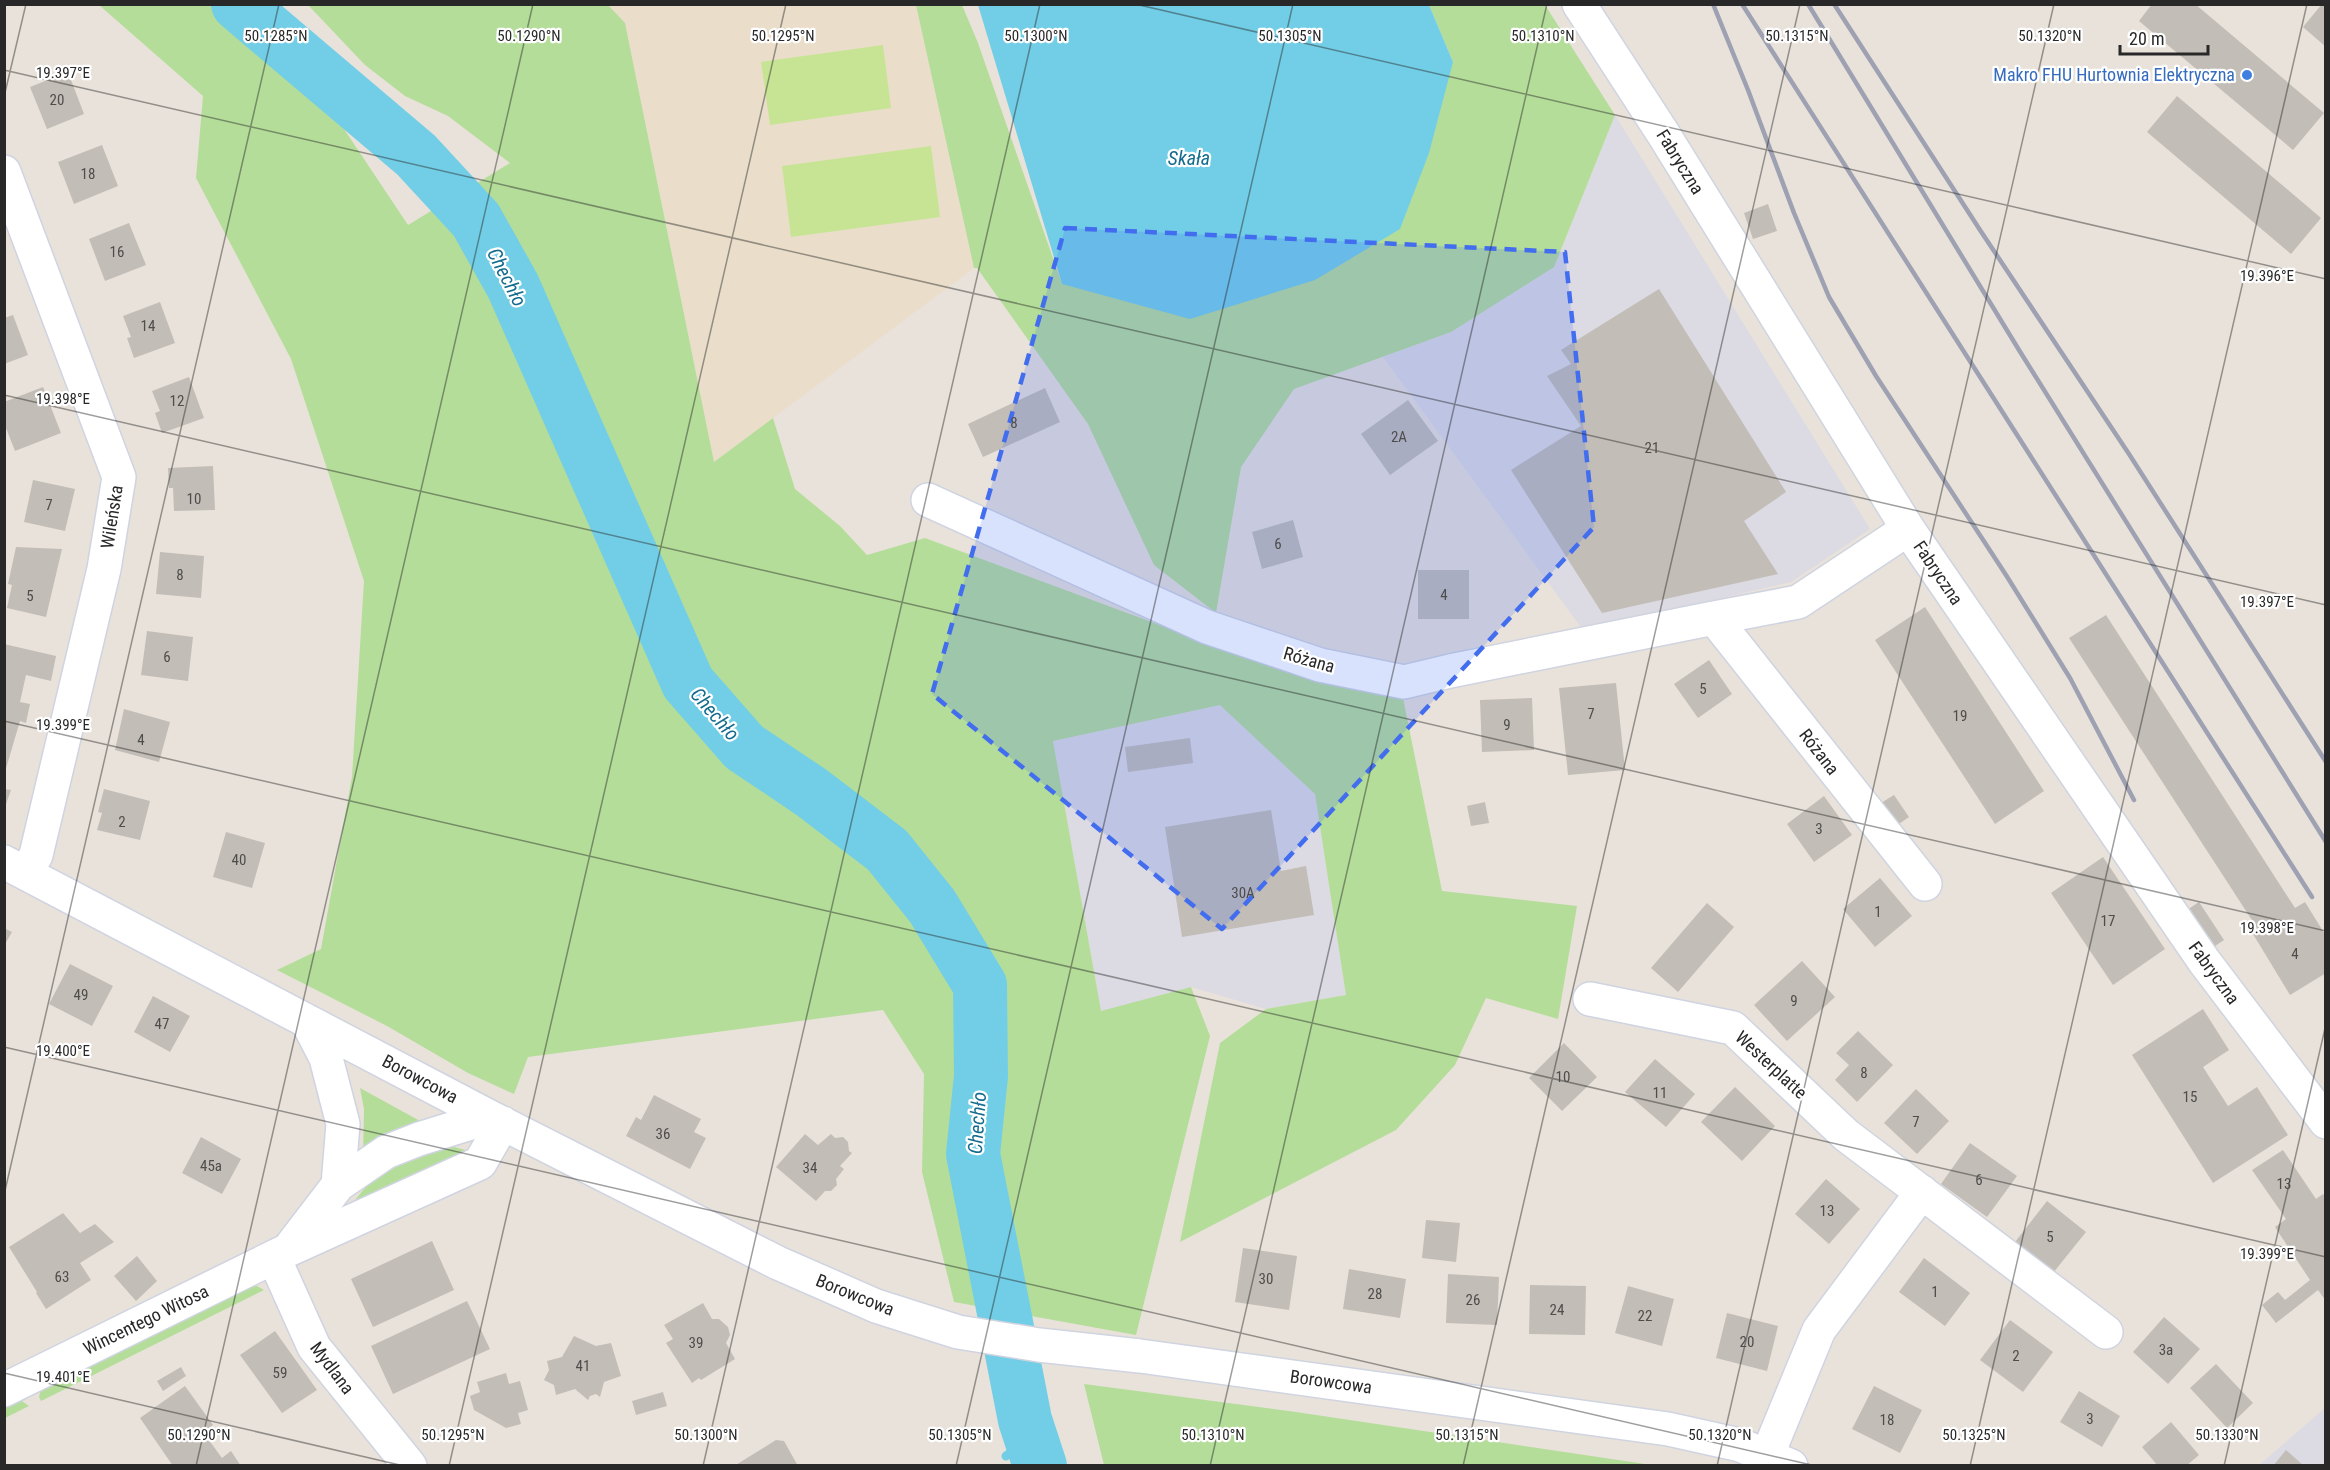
<svg xmlns="http://www.w3.org/2000/svg" width="2330" height="1470" font-family="'Roboto Condensed',sans-serif">
<style>
.industrial{fill:#dcdae2}
.education{fill:#eadeca}
.green{fill:#b4dd99}
.pitch{fill:#c7e495}
.water{fill:#72cee6}
.lines{fill:none;stroke-linecap:round;stroke-linejoin:round}
.stream{stroke:#72cee6;stroke-width:9}
.river{stroke:#72cee6;stroke-width:54}
.building{fill:#c2bdb6}
.minor-casing{stroke:#cfd4e0;stroke-width:36}
.minor{stroke:#fff;stroke-width:33}
.rail{stroke:#9da1b1;stroke-width:4.5}
.marked{fill:#426dee;fill-opacity:0.2;stroke:#426dee;stroke-width:4.5;stroke-dasharray:12 8;stroke-linejoin:round}
.ticks{fill:none;stroke:#282828;stroke-width:1.5;stroke-opacity:0.45}
.shop-dot{fill:#3f7fe0;stroke:#fff;stroke-width:2}
.labels{text-anchor:middle;stroke-width:4.5;stroke-linejoin:round;paint-order:stroke}
.number-label{font-size:15px;fill:#4e4d4c}
.shop-label{font-size:18px;fill:#366cbe;stroke:#fff;text-anchor:end}
.street-label{font-size:18px;fill:#282828;stroke:#fff}
.water-label{font-size:20px;font-style:italic;fill:#156c8e;stroke:#fff}
.ticks-label{font-size:15px;text-anchor:middle;fill:#282828;stroke:#fff;stroke-width:4.5;stroke-linejoin:round;paint-order:stroke}
</style>
<rect width="100%" height="100%" fill="#e9e2da"/>
<!-- industrial -->
<path class="industrial" d="M1615,115L1870,529L1791,582L1583,630L1383,357L1451,332L1554,267Z
M1220,705L1315,794L1346,995L1266,1009L1191,987L1101,1012L1053,741Z
M2325,1408V1465H2259Z"/>
<!-- education -->
<path class="education" d="M608,5H916L974,268L714,462L625,23Z"/>
<!-- green -->
<path class="green" d="M99,5H212L301,79L328,105L408,225L510,163L448,116L405,96L365,65L308,5H608L625,23L714,462L773,418L795,489L840,526L867,555L925,538L1219,647L1402,693L1442,891L1577,906L1558,1019L1486,998L1455,1065L1396,1130L1180,1242L1220,1043L1266,1009L1346,995L1315,794L1220,705L1053,741L1101,1011L1191,987L1210,1036L1136,1335L954,1302L922,1172L924,1074L883,1010L528,1057L514,1094L468,1073L387,1026L277,970L321,949L352,777L364,581L291,359L196,178L203,96Z
M916,5H962L978,43L1062,284L1453,62L1429,5H1545L1615,115L1554,267L1451,332L1294,389L1241,467L1216,613L1154,565L1088,424L977,268H974Z
M360,1088L431,1127L363,1158L364,1109Z
M454,1147L473,1152L347,1210C378,1170 401,1150 454,1147Z
M257,1286L264,1290L41,1401L39,1397L41,1388L245,1288Z
M1084,1384L1296,1412L1652,1465H1104Z
M19,1399L29,1406L5,1418V1406Z"/>
<!-- pitch -->
<path class="pitch" d="M883,45L891,108L770,125L761,62Z
M931,146L940,217L791,237L782,166Z"/>
<!-- water -->
<path class="water" d="M978,5H1429L1453,62L1429,153L1400,229L1315,280L1190,319L1062,284Z"/>
<g class="lines">
<!-- stream -->
<path class="stream" d="M264,26L279,17
M1006,1456L1030,1438"/>
<!-- river -->
<path class="river" d="M238,4L416,155L476,220L513,286L688,683L744,747L811,792L887,850L932,906L980,985L981,1076L973,1154L1025,1420L1040,1466"/>
</g>
<!-- building -->
<path class="building" d="M2152,4H2195L2324,113L2293,150L2139,21Z
M2322,4H2326V47L2303,27Z
M68,72L84,114L47,129L30,87Z
M2177,96L2321,218L2291,254L2147,132Z
M102,145L118,186L74,204L58,162Z
M1768,204L1777,231L1753,239L1744,213Z
M129,223L146,265L105,281L89,239Z
M1659,289L1786,492L1744,521L1778,574L1602,613L1511,470L1581,426L1547,376L1571,364L1561,350Z
M160,302L175,343L134,358L127,338L131,337L123,316Z
M13,315L28,355L4,364V318Z
M189,377L204,418L162,433L155,413L160,411L152,391Z
M43,387L61,433L15,451L4,423V402Z
M1045,388L1060,422L983,457L968,424Z
M1408,400L1438,441L1390,475L1361,434Z
M213,466L215,510L174,511L173,488H169L168,468Z
M33,480L75,489L65,531L24,522Z
M1293,520L1303,557L1262,569L1252,532Z
M16,547L62,549L46,617L7,608L12,585L8,584Z
M160,552L204,556L201,598L156,594Z
M1418,570H1469V619H1418Z
M1925,607L2044,791L1995,824L1875,640Z
M2106,615L2295,908L2305,902L2326,936V973L2290,995L2253,934L2259,931L2069,638Z
M147,631L193,637L188,681L141,675Z
M4,644L56,656L51,681L26,675L20,702L30,704L26,723L20,721L5,772Z
M1709,660L1732,694L1698,718L1674,684Z
M1616,683L1625,770L1568,775L1559,688Z
M1532,698L1534,750L1482,752L1480,700Z
M124,709L170,722L159,762L115,750Z
M1190,738L1193,763L1128,772L1125,747Z
M4,789L11,790L5,807H4Z
M104,789L150,801L140,840L97,830L102,813L98,812Z
M1894,795L1909,817L1896,826L1881,803Z
M1824,796L1852,835L1814,862L1787,824Z
M1485,802L1489,823L1471,826L1467,806Z
M1271,810L1281,871L1306,866L1314,915L1182,937L1165,827Z
M226,832L265,843L252,888L213,877Z
M2103,857L2165,949L2113,985L2051,893Z
M1880,878L1912,916L1875,947L1843,909Z
M2199,902L2224,940L2212,948L2187,910Z
M1707,903L1734,927L1678,992L1651,968Z
M4,928L12,932L4,946Z
M1802,961L1835,997L1787,1041L1754,1005Z
M70,964L113,986L92,1026L49,1004Z
M153,996L190,1016L170,1052L134,1032Z
M2203,1009L2229,1050L2203,1067L2228,1106L2257,1087L2288,1135L2213,1183L2132,1055Z
M1858,1031L1893,1065L1857,1102L1835,1080L1849,1065L1836,1053Z
M1564,1043L1597,1077L1562,1111L1529,1078Z
M1655,1059L1695,1094L1666,1127L1625,1092Z
M1735,1087L1775,1126L1742,1161L1701,1122Z
M1916,1089L1949,1121L1917,1154L1884,1123Z
M654,1095L701,1119L694,1132L706,1138L690,1169L626,1136L636,1117L641,1120Z
M805,1134L818,1145L831,1134L835,1138L843,1137L848,1142L849,1151L852,1153L840,1166L844,1169L836,1179L837,1185L831,1191H825L816,1201L776,1167Z
M201,1137L241,1159L222,1194L182,1173Z
M1970,1143L2017,1176L1987,1217L1941,1184Z
M2283,1150L2316,1199L2323,1194L2326,1198V1301L2318,1290L2276,1323L2262,1305L2278,1292L2285,1300L2310,1280L2275,1227L2286,1219L2252,1170Z
M1826,1179L1860,1209L1829,1244L1795,1214Z
M2047,1201L2086,1232L2053,1273L2015,1242Z
M63,1213L80,1233L95,1224L114,1242L80,1263L91,1280L46,1309L36,1293L37,1292L9,1247Z
M1426,1220L1460,1223L1456,1262L1422,1258Z
M432,1241L454,1290L373,1327L351,1279Z
M1243,1248L1297,1256L1289,1310L1235,1302Z
M137,1256L157,1281L136,1301L114,1276Z
M1924,1258L1970,1293L1945,1326L1899,1292Z
M1349,1269L1406,1279L1400,1318L1343,1309Z
M1448,1274L1499,1277L1497,1325L1446,1323Z
M1530,1285L1586,1286L1585,1335L1529,1334Z
M1628,1286L1674,1299L1662,1346L1615,1333Z
M467,1301L490,1349L393,1394L371,1346Z
M703,1303L712,1319H719L728,1327L730,1335L726,1343L735,1359L701,1380L699,1378L692,1383L666,1343L673,1339L664,1325Z
M1727,1313L1778,1326L1767,1371L1716,1358Z
M2164,1317L2200,1349L2168,1384L2133,1352Z
M2010,1320L2053,1352L2023,1392L1980,1360Z
M275,1331L317,1390L282,1413L240,1355Z
M574,1336L596,1346L611,1343L621,1376L604,1382L600,1397L596,1394L590,1396L588,1400L575,1389L556,1395L554,1385L544,1380L549,1370L547,1361L562,1357Z
M2216,1364L2253,1403L2227,1428L2190,1388Z
M181,1367L186,1376L163,1391L157,1381Z
M506,1373L509,1384L520,1381L528,1410L518,1413L521,1424L506,1428L474,1410L470,1396L480,1392L477,1382Z
M185,1386L213,1425L203,1432L222,1458L231,1451L241,1466H173L140,1418Z
M1874,1386L1922,1410L1900,1453L1852,1429Z
M2079,1391L2120,1416L2102,1447L2060,1422Z
M663,1392L667,1406L636,1415L632,1401Z
M2171,1422L2199,1455L2186,1466H2158L2142,1447Z
M776,1440L784,1441L798,1466H734Z
M2286,1450L2304,1466H2273Z"/>
<g class="lines">
<!-- minor casing -->
<g class="minor-casing">
<path id="minor" d="M1579,4L1664,135L1908,529L2204,961L2326,1122
M4,172L119,477L104,569L36,855L26,873
M928,500L1207,627L1320,665L1404,682L1450,671L1714,618
M1908,529L1798,602L1714,618L1925,884
M4,862L490,1117L778,1263L876,1306L958,1332L1039,1345L1140,1356L1668,1429L1740,1445L1791,1466
M1590,999L1733,1028L1846,1135L2106,1332
M307,1021L326,1058L343,1124L338,1185
M292,1245L338,1185L386,1152L419,1139L490,1117
M274,1258L314,1347L410,1466
M4,1390L288,1250L480,1163L503,1123
M1767,1456L1819,1330L1922,1192"/>
</g>
<!-- minor -->
<use href="#minor" class="minor"/>
<!-- rail -->
<path class="rail" d="M1713,4L1748,90L1794,213L1829,297L1876,376L2006,575L2070,678L2134,800
M1742,4L2312,897
M1808,4L2019,350L2326,842
M1834,4L1980,230L2129,454L2326,762"/>
</g>
<!-- marked area -->
<path class="marked" d="M1065,228L1565,252L1594,527L1222,929L932,694Z"/>
<!-- ticks -->
<path class="ticks" d="M1135,4L2326,279M4,70L2326,605M4,97L26,4M4,395L2326,931M4,721L2326,1257M4,1047L1816,1466M4,1195L279,4M4,1373L404,1466M196,1466L533,4M449,1466L786,4M703,1466L1040,4M956,1466L1293,4M1210,1466L1547,4M1463,1466L1800,4M1717,1466L2054,4M1970,1466L2307,4M2224,1466L2326,1024"/>
<!-- markers -->
<circle class="shop-dot" cx="2247" cy="75" r="6"/>
<g class="labels">
<!-- number labels -->
<g class="number-label">
<text x="57" y="105">20</text>
<text x="88" y="179">18</text>
<text x="117" y="257">16</text>
<text x="148" y="331">14</text>
<text x="177" y="406">12</text>
<text x="1014" y="428">8</text>
<text x="1399" y="442">2A</text>
<text x="1652" y="453">21</text>
<text x="194" y="504">10</text>
<text x="49" y="510">7</text>
<text x="1278" y="549">6</text>
<text x="180" y="580">8</text>
<text x="1444" y="600">4</text>
<text x="30" y="601">5</text>
<text x="167" y="662">6</text>
<text x="1703" y="694">5</text>
<text x="1591" y="719">7</text>
<text x="1960" y="721">19</text>
<text x="1507" y="730">9</text>
<text x="141" y="745">4</text>
<text x="122" y="827">2</text>
<text x="1819" y="834">3</text>
<text x="239" y="865">40</text>
<text x="1243" y="898">30A</text>
<text x="1878" y="917">1</text>
<text x="2108" y="926">17</text>
<text x="2295" y="959">4</text>
<text x="81" y="1000">49</text>
<text x="1794" y="1006">9</text>
<text x="162" y="1029">47</text>
<text x="1864" y="1078">8</text>
<text x="1563" y="1082">10</text>
<text x="1660" y="1098">11</text>
<text x="2190" y="1102">15</text>
<text x="1916" y="1127">7</text>
<text x="663" y="1139">36</text>
<text x="211" y="1171">45a</text>
<text x="810" y="1173">34</text>
<text x="1979" y="1185">6</text>
<text x="2284" y="1189">13</text>
<text x="1827" y="1216">13</text>
<text x="2050" y="1242">5</text>
<text x="62" y="1282">63</text>
<text x="1266" y="1284">30</text>
<text x="1935" y="1297">1</text>
<text x="1375" y="1299">28</text>
<text x="1473" y="1305">26</text>
<text x="1557" y="1315">24</text>
<text x="1645" y="1321">22</text>
<text x="1747" y="1347">20</text>
<text x="696" y="1348">39</text>
<text x="2166" y="1355">3a</text>
<text x="2016" y="1361">2</text>
<text x="583" y="1371">41</text>
<text x="280" y="1378">59</text>
<text x="2090" y="1424">3</text>
<text x="1887" y="1425">18</text>
</g>
<!-- shop labels -->
<g class="shop-label">
<text x="2235" y="81">Makro FHU Hurtownia Elektryczna</text>
</g>
<!-- street labels -->
<g class="street-label">
<text transform="translate(1680 162) rotate(58)" y="6">Fabryczna</text>
<text transform="translate(112 517) rotate(-81)" y="6">Wileńska</text>
<text transform="translate(1938 573) rotate(56)" y="6">Fabryczna</text>
<text transform="translate(1309 660) rotate(16)" y="6">Różana</text>
<text transform="translate(1819 752) rotate(52)" y="6">Różana</text>
<text transform="translate(2214 973) rotate(54)" y="6">Fabryczna</text>
<text transform="translate(1771 1065) rotate(43)" y="6">Westerplatte</text>
<text transform="translate(420 1079) rotate(28)" y="6">Borowcowa</text>
<text transform="translate(855 1295) rotate(22)" y="6">Borowcowa</text>
<text transform="translate(146 1320) rotate(-26)" y="6">Wincentego Witosa</text>
<text transform="translate(332 1368) rotate(53)" y="6">Mydlana</text>
<text transform="translate(1331 1382) rotate(8)" y="6">Borowcowa</text>
</g>
<!-- water labels -->
<g class="water-label">
<text x="1189" y="165">Skała</text>
<text transform="translate(507 277) rotate(63)" y="7">Chechło</text>
<text transform="translate(715 714) rotate(49)" y="7">Chechło</text>
<text transform="translate(977 1123) rotate(-86)" y="7">Chechło</text>
</g>
</g>
<g class="ticks-label">
<text x="276" y="41">50.1285°N</text>
<text x="529" y="41">50.1290°N</text>
<text x="783" y="41">50.1295°N</text>
<text x="1036" y="41">50.1300°N</text>
<text x="1290" y="41">50.1305°N</text>
<text x="1543" y="41">50.1310°N</text>
<text x="1797" y="41">50.1315°N</text>
<text x="2050" y="41">50.1320°N</text>
<text x="63" y="78">19.397°E</text>
<text x="2267" y="281">19.396°E</text>
<text x="63" y="404">19.398°E</text>
<text x="2267" y="607">19.397°E</text>
<text x="63" y="730">19.399°E</text>
<text x="2267" y="933">19.398°E</text>
<text x="63" y="1056">19.400°E</text>
<text x="2267" y="1259">19.399°E</text>
<text x="63" y="1382">19.401°E</text>
<text x="199" y="1440">50.1290°N</text>
<text x="453" y="1440">50.1295°N</text>
<text x="706" y="1440">50.1300°N</text>
<text x="960" y="1440">50.1305°N</text>
<text x="1213" y="1440">50.1310°N</text>
<text x="1467" y="1440">50.1315°N</text>
<text x="1720" y="1440">50.1320°N</text>
<text x="1974" y="1440">50.1325°N</text>
<text x="2227" y="1440">50.1330°N</text>
</g>
<!-- border -->
<rect width="2330" height="1470" fill="none" stroke="#282828" stroke-width="12"/>
<!-- scale -->
<path d="M2120 45v9h88v-9" fill="none" stroke="#282828" stroke-width="3"/>
<text x="2129" y="45" font-size="18" fill="#282828" stroke="#ffffff" stroke-width="4.5" paint-order="stroke">20 m</text>
</svg>
